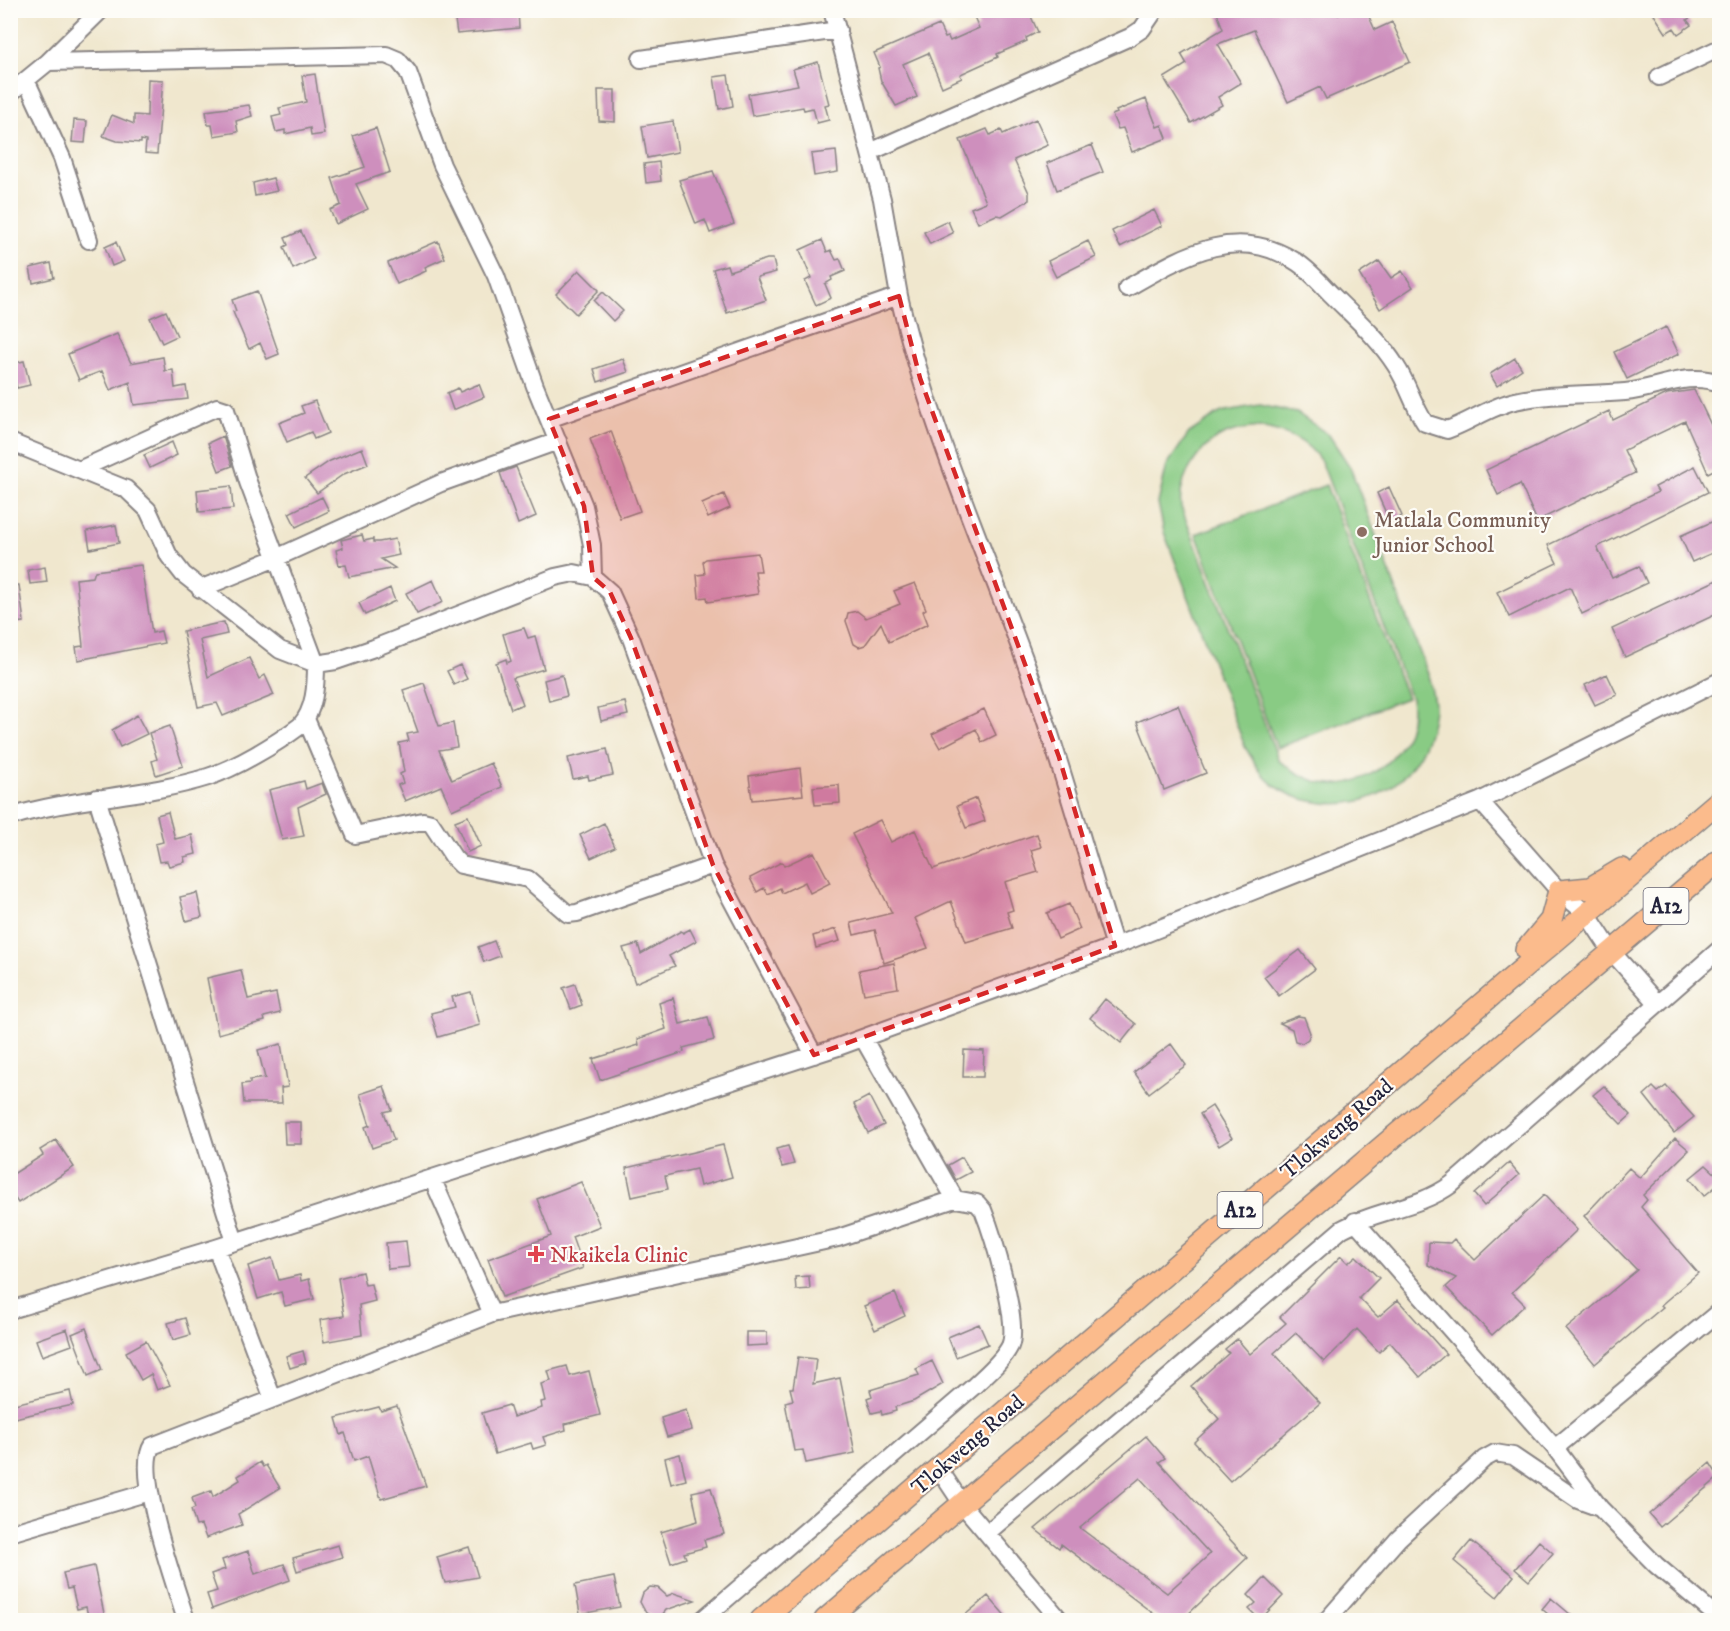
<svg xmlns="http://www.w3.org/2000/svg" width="1730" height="1631" font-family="'IM FELL DW Pica',serif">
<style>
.green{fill:#89cb84;stroke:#567660;stroke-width:1.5;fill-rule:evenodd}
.building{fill:#ce8fbd;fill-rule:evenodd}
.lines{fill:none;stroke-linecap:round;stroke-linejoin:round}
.minor-casing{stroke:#898484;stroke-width:20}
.major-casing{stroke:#898484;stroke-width:24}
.minor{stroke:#fff;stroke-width:16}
.major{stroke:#fbbb8c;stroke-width:21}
.marked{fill:#d62828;fill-opacity:0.2;stroke:#d62828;stroke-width:4.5;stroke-dasharray:12 8;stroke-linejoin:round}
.education-dot{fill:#8d6e63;stroke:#fdfcf7;stroke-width:2}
.health-dot{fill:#e0444e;stroke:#fdfcf7;stroke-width:2}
.labels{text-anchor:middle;stroke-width:4.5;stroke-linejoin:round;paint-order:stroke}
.shield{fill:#fdfcf7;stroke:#646373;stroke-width:1.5}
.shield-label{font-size:21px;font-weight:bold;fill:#22223b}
.education-label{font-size:22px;fill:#785e54;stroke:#fdfcf7;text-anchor:start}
.street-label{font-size:22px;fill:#22223b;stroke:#fdfcf7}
.health-label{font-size:22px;fill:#be3a42;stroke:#fdfcf7;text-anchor:start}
</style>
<rect width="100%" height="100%" fill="#fdfcf7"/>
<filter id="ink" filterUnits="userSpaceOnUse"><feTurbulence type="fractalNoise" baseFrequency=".0167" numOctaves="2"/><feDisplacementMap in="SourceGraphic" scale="12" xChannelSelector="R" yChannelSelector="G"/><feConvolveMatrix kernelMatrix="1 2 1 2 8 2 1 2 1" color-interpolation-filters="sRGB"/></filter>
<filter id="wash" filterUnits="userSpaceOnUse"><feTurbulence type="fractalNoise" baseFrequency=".008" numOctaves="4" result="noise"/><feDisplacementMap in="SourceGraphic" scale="24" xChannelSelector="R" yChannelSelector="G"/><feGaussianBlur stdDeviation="1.35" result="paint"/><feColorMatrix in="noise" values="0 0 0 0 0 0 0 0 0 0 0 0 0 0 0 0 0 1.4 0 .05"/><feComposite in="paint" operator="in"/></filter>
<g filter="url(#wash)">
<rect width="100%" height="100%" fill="#f0e7ce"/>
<!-- green -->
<path class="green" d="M1260,405L1297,413L1329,435L1350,467L1428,674C1430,685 1435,699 1434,710C1426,775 1375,815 1311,801C1294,798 1274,788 1263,775C1256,767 1251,756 1245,747L1164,532L1158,503L1167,465L1189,433L1221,412ZM1259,427C1286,432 1307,439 1322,463L1411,699C1419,743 1376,785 1333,784C1312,784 1295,772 1279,761L1181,507C1177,477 1202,441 1231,432C1240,429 1250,428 1259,427Z
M1326,485L1407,698L1277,748L1196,534Z"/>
<g id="blocks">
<!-- building -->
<path class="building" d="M485,10H518L519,28L457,34L455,20L486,15Z
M971,10H1028L1038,32L1026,38L1027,41L997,54L998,57L963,73L960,75L962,78L942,87L928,53L903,64L917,97L896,106L881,81L878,68L880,67L874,53L939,25L945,38L948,37L950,41L979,28Z
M1216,10H1336L1338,15L1349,10H1366L1375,30L1392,22L1410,62L1326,99L1320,87L1288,102L1254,30L1218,44L1241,83L1218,97L1222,105L1191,123L1164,78L1187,64L1181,54L1223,29Z
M1651,10H1700L1687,20L1691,25L1678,34L1674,28L1666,33Z
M818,62L829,104L825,105L829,120L817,123L813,108L804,110L803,107L752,116L748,94L798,85L793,69Z
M315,74L324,134L311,136L310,128L285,134V130L276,132L272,117L281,115L279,108L306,102L302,76Z
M728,75L733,106L719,109L714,77Z
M148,79L163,80L157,154L145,153L146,141L141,140V143L117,141L103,136L112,115L134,124V115L147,116Z
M598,90H615V122L599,121Z
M1146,99L1157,127L1162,125L1167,138L1132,152L1123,128L1118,129L1112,115L1117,113L1116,111Z
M249,105L252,116L236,121L238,132L214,136L212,125H208L206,111Z
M1036,119L1048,145L1014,160L1029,193V200L1002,216L996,215L978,223L971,208L986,202L960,140L987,129L990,135L1001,130L1003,134Z
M74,120L87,121L85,143L72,142Z
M673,121L678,152L647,158L642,126Z
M376,128L390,172L356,184L368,209L336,224L330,210L341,205L332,178L365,167L353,136Z
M1092,145L1103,172L1057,190L1047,163Z
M836,151L838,172L814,176L811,154Z
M659,162L661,181L646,183L644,164Z
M713,171L734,224L710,233L705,220L696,224L679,180Z
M273,178L277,191L255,196L253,183Z
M1154,210L1162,226L1120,247L1112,231Z
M948,221L953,233L930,244L924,232Z
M301,231L314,259L293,269L284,247L288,245L285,238Z
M822,240L827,252L831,250L836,260L840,259L845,271L831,277L832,280L825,284L831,298L816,305L805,281L811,278L800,250Z
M438,241L445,258L425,267L426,271L397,284L388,263Z
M1088,241L1096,257L1056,277L1048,261Z
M116,242L124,261L112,266L105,247Z
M767,259H773L776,272L757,277L766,300L727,313L713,269L727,265L729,271Z
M1379,261L1391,278L1402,271L1413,287L1380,309L1359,274Z
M51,263L54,278L33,283L30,268Z
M579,270L599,290L576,314L556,294Z
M257,291L279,354L267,359L260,343L249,349L233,312L236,311L232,300Z
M603,292L623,311L613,321L594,301Z
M166,311L177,336L162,343L150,318Z
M1666,327L1679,354L1627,379L1614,352Z
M117,334L131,363L163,357L165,371L173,370L175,388L186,386L188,399L134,405L130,382L110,390L102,371L79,380L68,354Z
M1515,358L1522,369L1497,386L1490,374Z
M623,359L628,372L598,382L594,369Z
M24,361L30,385L17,388L11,364Z
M479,384L484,397L453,410L447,393L458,388L460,392Z
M1694,390L1715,433L1719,430V467L1708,473L1685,421L1624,450L1635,473L1537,521L1520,484L1498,495L1486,470L1609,411L1613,420L1667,394Z
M315,401L328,433L314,439L311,432L287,442L279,423L304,413L301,406Z
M611,431L640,511L620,518L590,439Z
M223,436L232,466L219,471L208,443Z
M172,442L177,455L150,468L144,455Z
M362,448L368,464L344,474L317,493L305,478L330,461Z
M1695,466L1708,492L1597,547L1612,578L1639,566L1647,583L1582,614L1570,587L1509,617L1497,592L1557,563L1548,545L1658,492L1655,487Z
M516,467L536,516L518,524L500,473Z
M231,486L233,509L199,512L197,490Z
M1389,487L1402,516L1390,522L1377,493Z
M724,494L730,508L708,518L702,504Z
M322,497L329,511L296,527L289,513Z
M1716,520L1719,528V550L1692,562L1680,536Z
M116,525L119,543L90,549L87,531Z
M362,535L364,541L373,539V542H379L395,539L399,555L381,559L395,568L349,577L346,565L339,566L336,550L343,548L341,540Z
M758,553L761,571H755L758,594L708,602L707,597L699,598L697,575L705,574L703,561L706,559Z
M141,565L152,633L161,631L164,643L78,660L76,647L83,646L76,579L93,577L95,571Z
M45,567L47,582L30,584L28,570Z
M1719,579V613L1625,657L1612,629Z
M433,580L443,602L417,614L406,593Z
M915,583L926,609L923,611L928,624L889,642L881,623L865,645L859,647L854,644L846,621L848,613L857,611L866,618L900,604L894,591Z
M10,585H19L24,622L10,623Z
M390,588L395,601L365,615L359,603Z
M224,622L227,634L200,640L208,677L249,658L259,679L265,675L274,695L223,716L217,703L198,707L183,631Z
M524,628L528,638L535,636L544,669L513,678L523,704L511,709L496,663L506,659L507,663L511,661L503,634Z
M460,665L467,679L454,685L447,671Z
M1607,674L1617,695L1595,705L1585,685Z
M562,675L567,696L549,701L544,680Z
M424,683L439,726L453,723L457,747L439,750L452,780L491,763L502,787L452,810L441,786L405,801L398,785L403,783L400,774L404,772L399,743L409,741L407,734L418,732L403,690Z
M625,702L628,715L601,721L598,708Z
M1178,705L1206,773L1164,790L1137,722Z
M984,709L996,735L982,742L976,729L940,748L932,734Z
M137,715L147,734L120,747L112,730Z
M170,726L183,766L156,775L152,761L157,759L149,733Z
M607,749L613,775L589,780L588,776L573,779L568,758Z
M800,768L803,795L752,800L749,776Z
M304,781L306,789L322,783L326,794L298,807L304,836L282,840L269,790Z
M839,785L840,803L815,805L813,787Z
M976,798L985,821L966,828L957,806Z
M168,812L175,839L192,835L196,854L184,857L185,862L169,866L167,861L159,862L155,844L163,842L157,815Z
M468,816L481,846L468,852L455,821Z
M880,820L891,842L915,830L933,869L1037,834L1041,847L1031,850L1038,872L1005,882L1013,910L1007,912L1012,928L966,942L951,901L915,918L928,948L884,963L875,930L854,935L851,923L892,913L852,834Z
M604,823L615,847L591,858L580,835Z
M814,852L830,883L810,893L805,882L782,893L780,888L768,894L764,888L757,892L750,878L782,862L784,866Z
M197,893L202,917L186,921L180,897Z
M1069,904L1080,929L1058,939L1047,913Z
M690,929L696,941L669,956L675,966L635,983L623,948L638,944L641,954L681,931L683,933Z
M836,929L840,941L816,948L813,936Z
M494,941L500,956L484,962L478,947Z
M1300,950L1315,969L1279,996L1264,977Z
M894,963L898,988L864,994L859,970Z
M241,970L248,999L276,993L280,1013L264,1017L265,1021L218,1034L207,978Z
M575,984L582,1005L571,1009L563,988Z
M471,992L480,1025L438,1037L431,1013L455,1007L452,997Z
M673,998L680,1024L708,1017L714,1040L683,1048L684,1052L600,1080L593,1059L639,1045L638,1039L666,1029L659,1003Z
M1105,999L1136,1024L1121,1043L1090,1018Z
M1298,1016L1304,1017L1310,1033L1308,1039L1302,1043L1295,1041L1292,1029L1280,1023Z
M281,1044L288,1087L281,1088L282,1103H244L242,1084L250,1083V1080L265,1078L258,1050Z
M1171,1044L1186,1065L1149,1093L1134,1072Z
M964,1050L984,1051L983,1077H963Z
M384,1086L392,1110L384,1112L394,1140L372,1148L365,1127L370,1125L360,1094Z
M1604,1086L1631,1115L1621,1124L1593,1095Z
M1666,1086L1694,1117L1674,1133L1644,1095L1653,1087L1658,1092Z
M869,1096L884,1125L868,1133L854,1104Z
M1212,1106L1232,1138L1219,1146L1200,1114Z
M284,1122H301V1144H285Z
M1675,1138L1689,1150L1643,1195L1647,1200L1641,1207L1698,1273L1661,1305L1663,1307L1595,1364L1566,1329L1637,1270L1584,1216L1629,1168L1640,1178Z
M56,1140L74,1167L18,1203L10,1191V1176L43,1155L40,1150Z
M723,1145L732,1177L700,1186L696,1169L665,1176L668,1189L632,1197L626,1168Z
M788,1146L794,1164L782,1167L776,1149Z
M962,1157L971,1172L956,1180L948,1165Z
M1509,1163L1519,1175L1484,1206L1474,1194Z
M1706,1165L1719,1177V1184L1704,1196L1690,1178Z
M581,1182L600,1226L572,1237L583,1268L502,1297L488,1259L551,1236L537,1199Z
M1544,1195L1577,1230L1512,1292L1525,1305L1492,1335L1446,1287L1456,1278L1428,1265L1429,1242L1450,1243L1454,1239L1475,1260Z
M406,1241L409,1267L388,1269L386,1243Z
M1341,1256L1348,1263L1356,1256L1379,1278L1359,1298L1378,1317L1398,1300L1446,1354L1420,1377L1390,1342L1379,1352L1357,1329L1324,1362L1296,1333L1274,1353L1320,1403L1230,1481L1194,1442L1219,1419L1191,1386L1229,1353L1225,1349L1237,1339L1250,1354L1286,1323L1280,1317Z
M272,1258L279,1280L300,1275L301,1281L309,1279L314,1299L285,1306L281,1292L258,1299L248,1266Z
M362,1272L365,1285L371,1284L375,1301L359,1305L362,1335L324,1342L320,1320L344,1316L338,1278Z
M809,1276L810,1289L796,1290L795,1277Z
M895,1293L905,1316L875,1330L864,1306Z
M185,1318L190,1335L173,1340L168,1323Z
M979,1324L988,1344L956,1357L948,1337Z
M86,1328L102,1370L88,1376L72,1334Z
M67,1329L72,1345L42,1356L36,1340Z
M746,1332H767V1345L746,1346Z
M146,1341L170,1385L157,1390L151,1374L141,1380L126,1352Z
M303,1351L306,1363L290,1368L286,1356Z
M798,1357L816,1359L813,1384L840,1378L855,1453L806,1463L803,1450L794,1451L785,1402L793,1400L790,1388H793Z
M932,1361L943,1384L914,1401L895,1407L896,1411L882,1415L881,1411L872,1413L867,1398L872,1396L870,1390L919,1375L916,1369Z
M567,1366L570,1376L589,1371L600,1415L565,1424L566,1430L543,1437L546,1445L533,1449L531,1443L495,1454L482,1413L509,1405L513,1417L542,1408L541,1402L545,1401L541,1384L551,1381L548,1371Z
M70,1391L73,1405L10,1419V1405Z
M397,1406L426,1486L381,1499L368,1456L354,1461L345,1433L341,1435L336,1418L379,1407L381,1411Z
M686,1410L692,1430L667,1437L661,1418Z
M1146,1436L1165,1458L1159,1462L1247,1558L1182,1620H1162L1061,1544L1059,1548L1035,1529ZM1140,1478L1210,1554L1167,1593L1080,1528Z
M680,1454L686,1480L671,1484L665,1458Z
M260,1462L263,1467L266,1465L280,1488L238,1514L242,1525L206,1538L201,1525L196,1526L191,1510L195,1508L192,1498L211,1491L213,1497L240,1480L238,1476Z
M1710,1463L1719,1477L1660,1527L1649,1514Z
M711,1488L724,1534L704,1540L706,1547L684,1553L686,1558L671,1563L661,1532L698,1521L692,1492Z
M1471,1541L1514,1576L1497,1597L1454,1561Z
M1539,1541L1553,1553L1529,1581L1515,1569Z
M338,1545L342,1557L297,1571L293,1558Z
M469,1547L478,1577L445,1583L437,1557Z
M248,1551L255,1574L284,1564L290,1580L212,1609L207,1594L217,1591L211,1574L225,1569L222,1560Z
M94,1566L105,1618L89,1620L86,1607L77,1609L72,1588L67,1589L63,1573Z
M614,1577L620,1607L580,1614L575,1585Z
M1265,1578L1283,1596L1260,1620L1249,1609L1256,1603L1248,1595Z
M650,1587L658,1588L667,1596L674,1593L695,1600L666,1610L662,1615L654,1618L646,1613L640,1602L643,1593Z
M988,1596L1009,1620H959Z
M1551,1598L1577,1620H1555L1542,1609Z"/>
</g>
</g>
<g filter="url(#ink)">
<use href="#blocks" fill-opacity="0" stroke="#898484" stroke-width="1.5"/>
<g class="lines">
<!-- minor casing -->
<g class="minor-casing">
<path id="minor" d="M832,10L882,199L899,296
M641,59L838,30
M48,62L386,55L398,60L408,72L442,165L496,276L535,386L584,506L592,545L593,577
M1659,77L1720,48
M26,80L62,158L89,240
M10,93L48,62L101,10
M870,152L1130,37L1142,29L1155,10
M1127,288C1182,257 1234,223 1295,261C1309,269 1321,284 1332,295C1355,318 1379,339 1396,366C1408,384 1413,405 1425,423L1447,430C1470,422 1491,406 1515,401C1551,393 1588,395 1625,392C1658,389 1686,371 1720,383
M549,419L899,296C928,424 983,546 1028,669C1061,760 1085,854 1115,946
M10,442L126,489L148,510L169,556L183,574L280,650L316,664L336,661L374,648L555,577L574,573L593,577L610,592L631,638L713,865L814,1055
M200,589L276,558L441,483L558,441
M306,719L355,835L423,821L431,823L454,858L461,865L528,879L568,914L577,913L713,865
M97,798L235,1242
M1480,801L1720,681
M10,817C75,797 144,797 208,777C236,768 276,744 300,726C315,710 316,685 316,664L248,482L226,410L217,407L81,469
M863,1038L955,1199
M1355,1221L1555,1448L1600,1508L1656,1565L1720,1619
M216,1248L273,1399
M10,1310L216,1248L835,1048L1115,946L1480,801L1559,891L1587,914L1612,952L1657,1003
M492,1314L838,1238L955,1199L977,1203L983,1210C993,1235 1020,1323 1010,1346C1002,1362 985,1375 973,1387L702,1620
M1555,1448L1720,1311
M939,1469L963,1505L1060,1620
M10,1533L149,1492
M987,1533L1342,1229C1378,1209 1418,1209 1452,1184L1720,949
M186,1620C176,1587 134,1472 152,1446L492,1314L432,1178
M1327,1620L1398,1539L1484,1459L1495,1453L1513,1456L1578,1500L1600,1508"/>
</g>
<!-- major casing -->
<g class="major-casing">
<path id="major" d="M1526,950L1551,920L1559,891L1590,888L1622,869
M761,1620L1720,800
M825,1620L1720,860"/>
</g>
<!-- minor -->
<use href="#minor" class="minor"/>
<!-- major -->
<use href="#major" class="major"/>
</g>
</g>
<!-- marked area -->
<path class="marked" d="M899,296L920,378L1059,757L1115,946L814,1055L713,865L631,638L610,592L593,577L584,506L549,419Z"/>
<!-- markers -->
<circle class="education-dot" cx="1362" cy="532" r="6"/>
<path class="health-dot" d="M533 1245h6v6h6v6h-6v6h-6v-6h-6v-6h6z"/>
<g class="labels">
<!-- shield labels -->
<g class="shield">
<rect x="1643.5" y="888" width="45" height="36" rx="4.5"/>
<rect x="1217.5" y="1192" width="45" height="36" rx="4.5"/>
</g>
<g class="shield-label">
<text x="1666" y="913">A12</text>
<text x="1240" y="1217">A12</text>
</g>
<!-- education labels -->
<g class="education-label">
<text x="1374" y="527">Matlala Community<tspan x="1374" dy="25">Junior School</tspan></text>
</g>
<!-- street labels -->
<g class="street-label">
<text transform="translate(1336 1128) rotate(-41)" y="8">Tlokweng Road</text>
<text transform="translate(967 1444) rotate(-41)" y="8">Tlokweng Road</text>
</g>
<!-- health labels -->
<g class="health-label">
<text x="550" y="1262">Nkaikela Clinic</text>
</g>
</g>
<!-- margin -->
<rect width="1730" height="1631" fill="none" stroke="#fdfcf7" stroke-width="36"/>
</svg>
